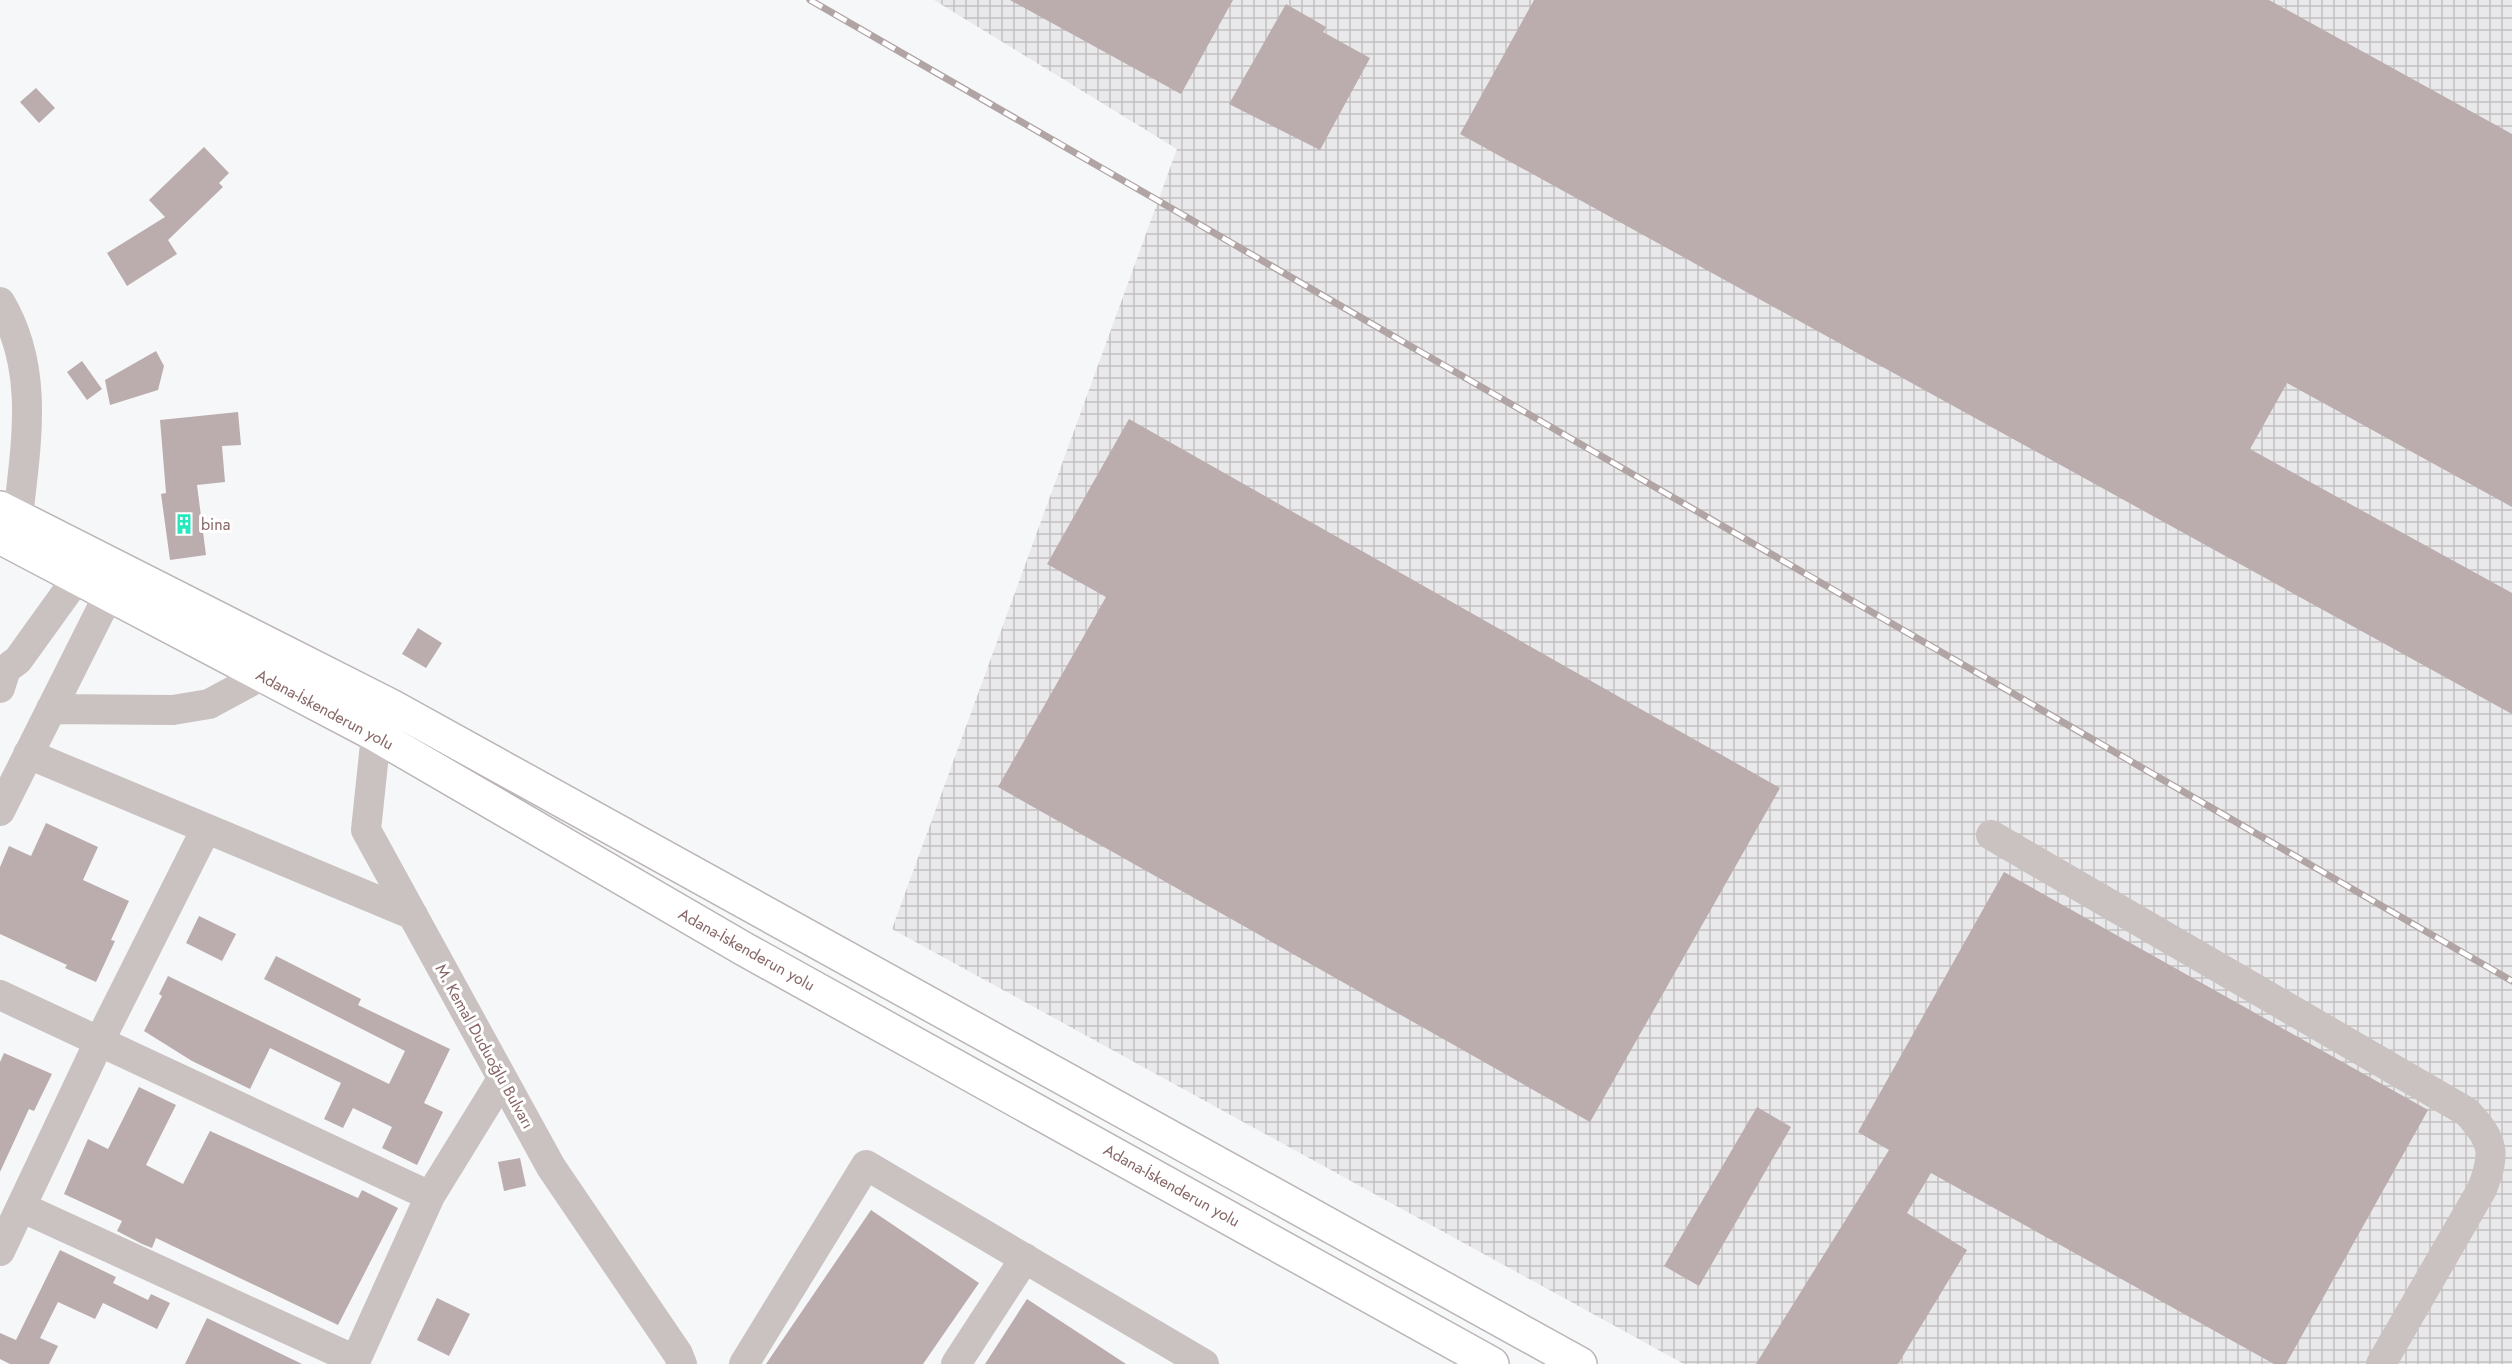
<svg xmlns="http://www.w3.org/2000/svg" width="2512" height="1364" font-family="Jost,sans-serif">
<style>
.industrial{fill:url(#industrial-grid)}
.building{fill:#bbacad}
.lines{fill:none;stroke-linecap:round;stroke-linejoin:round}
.highway-casing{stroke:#bcb5b5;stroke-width:36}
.minor{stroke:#cac1c1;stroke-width:30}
.highway{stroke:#fff;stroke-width:33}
.rail-casing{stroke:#b1a4a4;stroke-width:7}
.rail{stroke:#fff;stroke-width:4.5;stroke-dasharray:14;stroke-linecap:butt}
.labels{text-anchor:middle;stroke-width:6;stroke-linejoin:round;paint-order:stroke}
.poi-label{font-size:16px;fill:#886767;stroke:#fff;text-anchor:start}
.street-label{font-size:16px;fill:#886767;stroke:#fff}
</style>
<defs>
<pattern id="industrial-grid" width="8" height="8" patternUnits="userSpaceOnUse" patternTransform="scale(1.5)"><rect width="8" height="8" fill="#e9e8ea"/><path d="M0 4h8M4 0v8" fill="none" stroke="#c3c0c1"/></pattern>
</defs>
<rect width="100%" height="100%" fill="#f6f7f9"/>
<!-- industrial -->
<path class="industrial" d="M934,0H2512V1364H1684L892,929L1177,149Z"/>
<!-- building -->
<path class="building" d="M1010,0H1233L1181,94Z
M1534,0H2269L2512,134V507L2287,383L2250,449L2512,593V714L1460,134Z
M1286,4L1326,27L1323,32L1370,58L1320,150L1229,104Z
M36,88L55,108L39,123L20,102Z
M204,147L229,173L219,183L223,187L168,240L177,254L127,286L107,253L165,217L149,200Z
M156,351L164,366L158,390L110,405L105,380Z
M82,361L102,389L87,400L67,372Z
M238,412L241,445L222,446L225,482L197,485L206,555L170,560L161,494L166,493L160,420Z
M1129,419L1780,788L1590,1122L998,787L1106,597L1047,564Z
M418,628L442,643L426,668L402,654Z
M46,823L98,847L83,880L129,901L111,940L115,941L96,982L65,968L67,965L0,934V867L9,846L31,856Z
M2004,872L2428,1110L2286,1364H2274L1931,1173L1907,1213L1967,1250L1898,1364H1756L1889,1150L1858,1132Z
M199,916L236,934L222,961L186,943Z
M276,956L361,999L358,1005L450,1049L424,1103L443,1112L417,1165L382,1148L392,1127L353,1108L343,1128L324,1119L341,1083L270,1048L250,1089L192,1061L144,1031L162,996L159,994L168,976L389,1084L405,1051L264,979Z
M4,1053L52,1074L34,1111L29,1109L0,1172V1062Z
M139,1087L176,1105L146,1165L183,1184L210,1131L358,1198L362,1190L398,1208L338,1325L156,1238L152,1248L142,1244L117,1231L122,1221L64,1194L88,1139L108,1149Z
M1757,1107L1791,1127L1699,1286L1664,1266Z
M520,1158L526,1186L504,1191L498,1162Z
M871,1210L979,1283L923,1364H766Z
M60,1250L116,1277L113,1283L148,1300L151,1294L170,1303L157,1329L103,1303L95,1319L58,1302L40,1338L58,1346L49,1364H10L0,1359V1333L16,1340Z
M437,1298L470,1314L449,1356L417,1340Z
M1027,1299L1126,1364H985Z
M207,1318L302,1364H185Z"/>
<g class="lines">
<!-- highway casing -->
<g class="highway-casing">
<path id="highway" d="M0,508L391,706L1580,1364
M0,537L376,735L744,949L1492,1364"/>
</g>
<!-- minor -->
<path class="minor" d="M0,302C40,369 26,443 18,517
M0,688L6,669L18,660L77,578
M51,709L173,710L209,704L263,675
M386,716L376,735L366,830L551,1167L678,1354L682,1364
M28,754L413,915
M0,811L109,594
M1991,835L2467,1112C2494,1141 2496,1153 2482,1189L2381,1364
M0,995L430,1196
M21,1207L355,1360
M0,1251L99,1042L206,829
M354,1364L430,1196L502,1079
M744,1364L866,1165L1204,1364
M956,1364L1025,1258"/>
<!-- highway -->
<use href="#highway" class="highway"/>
<!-- rail casing -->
<g class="rail-casing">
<path id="rail" d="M810,0L2512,981"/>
</g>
<!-- rail -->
<use href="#rail" class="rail"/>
</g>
<!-- icons -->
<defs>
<g id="building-bare" transform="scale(1.62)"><path d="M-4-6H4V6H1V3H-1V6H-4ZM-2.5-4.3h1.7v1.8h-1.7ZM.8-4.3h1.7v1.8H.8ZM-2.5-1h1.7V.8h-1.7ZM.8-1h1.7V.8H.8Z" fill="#26e8bd" stroke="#fff" stroke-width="2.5" paint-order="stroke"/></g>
</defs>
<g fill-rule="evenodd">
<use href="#building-bare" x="184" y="524"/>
</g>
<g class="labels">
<!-- poi labels -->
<g class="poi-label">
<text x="201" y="530">bina</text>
</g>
<!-- street labels -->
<g class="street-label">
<text transform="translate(325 709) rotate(28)" y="6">Adana-İskenderun yolu</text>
<text transform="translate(747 949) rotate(29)" y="6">Adana-İskenderun yolu</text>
<text transform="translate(485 1046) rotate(61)" y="6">M. Kemal Duduoğlu Bulvarı</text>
<text transform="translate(1172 1185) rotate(29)" y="6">Adana-İskenderun yolu</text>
</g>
</g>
</svg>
